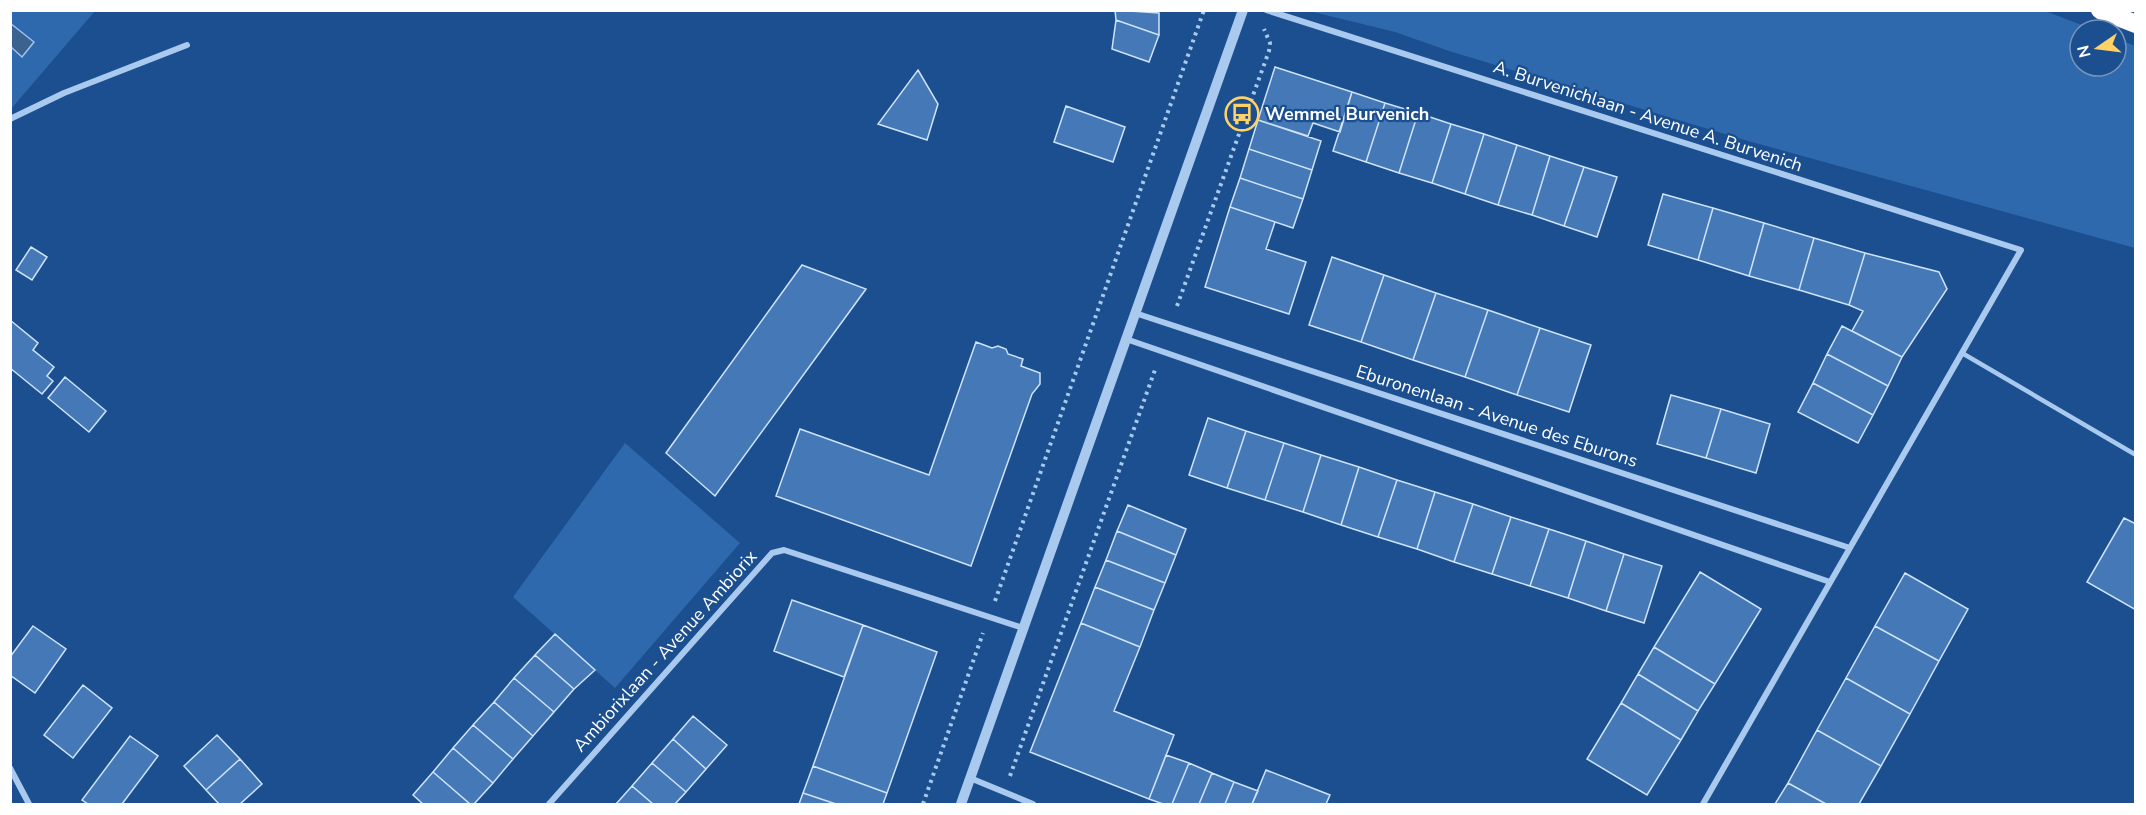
<svg xmlns="http://www.w3.org/2000/svg" width="2146" height="815" font-family="'Nunito Sans',sans-serif">
<style>
.green{fill:#2e69ad}
.water{fill:#3c6290;stroke:#9cc4f0;stroke-width:1.5}
.building{fill:#4478b7;stroke:#cfe3fa;stroke-width:1.5}
.lines{fill:none;stroke-linecap:round;stroke-linejoin:round}
.path{stroke:#a9c9ee;stroke-width:4;stroke-dasharray:3 4.5;stroke-linecap:butt}
.service{stroke:#a9c9ee;stroke-width:4.5}
.minor{stroke:#a9c9ee;stroke-width:6}
.tertiary{stroke:#a9c9ee;stroke-width:10}
.motorway{stroke:#fff;stroke-width:18}
.labels{text-anchor:middle;stroke-width:4.5;stroke-linejoin:round;paint-order:stroke}
.poi-label{font-size:18px;font-weight:bold;fill:#fff;stroke:#1b4f8f;text-anchor:start}
.street-label{font-size:18px;fill:#fff;stroke:#1b4f8f}
</style>
<rect width="100%" height="100%" fill="#1b4f8f"/>
<!-- green -->
<path class="green" d="M11,11H95L11,109Z
M1309,11H2045L2095,30H2080V66H2116V38L2135,46V248L1748,141L1449,51L1395,32Z
M625,443L740,543L615,688L513,597Z"/>
<!-- water -->
<path class="water" d="M10,23L34,42L22,57L11,47Z"/>
<!-- building -->
<path class="building" d="M1115,10L1159,13V35L1116,20Z
M1116,20L1159,35L1149,62L1112,49Z
M1275,67L1352,92L1340,132L1313,123L1308,136L1258,120Z
M918,70L938,104L927,140L878,124Z
M1352,92L1385,103L1366,162L1333,151Z
M1385,103L1418,113L1399,173L1366,162Z
M1066,106L1125,127L1113,162L1054,142Z
M1418,113L1451,124L1432,183L1399,173Z
M1258,120L1321,141L1312,170L1249,149Z
M1451,124L1484,134L1465,194L1432,183Z
M1484,134L1517,145L1498,205L1465,194Z
M1517,145L1550,156L1532,215L1498,205Z
M1249,149L1312,170L1303,199L1240,178Z
M1550,156L1584,167L1564,226L1532,215Z
M1584,167L1617,177L1597,237L1564,226Z
M1240,178L1303,199L1293,228L1230,207Z
M1663,194L1713,208L1698,260L1648,245Z
M1230,207L1275,222L1266,249L1306,262L1289,314L1205,287Z
M1713,208L1764,223L1749,276L1698,260Z
M1764,223L1814,238L1799,290L1749,276Z
M1814,238L1865,253L1849,305L1799,290Z
M31,247L47,257L32,280L16,270Z
M1865,253L1939,272L1947,289L1902,357L1852,331L1863,311L1849,305Z
M1332,257L1384,275L1361,342L1309,325Z
M802,265L866,289L715,496L666,453Z
M1384,275L1436,293L1413,360L1361,342Z
M1436,293L1488,310L1465,377L1413,360Z
M1488,310L1540,328L1517,395L1465,377Z
M10,320L38,343L33,350L54,367L47,376L53,381L42,394L10,368Z
M1842,326L1902,357L1888,386L1827,354Z
M1540,328L1591,345L1569,412L1517,395Z
M976,342L992,348L998,346L1006,349L1008,354L1023,359L1021,366L1040,373V384L1032,394L971,566L776,496L800,429L929,475Z
M1827,354L1888,386L1873,415L1813,383Z
M65,377L106,411L89,432L48,398Z
M1813,383L1873,415L1858,443L1798,412Z
M1671,395L1721,409L1706,458L1657,444Z
M1721,409L1770,424L1756,473L1706,458Z
M1208,418L1246,431L1227,488L1189,475Z
M1246,431L1284,443L1265,500L1227,488Z
M1284,443L1321,455L1303,512L1265,500Z
M1321,455L1359,467L1341,525L1303,512Z
M1359,467L1397,480L1378,537L1341,525Z
M1397,480L1435,492L1417,549L1378,537Z
M1435,492L1473,504L1454,562L1417,549Z
M1473,504L1511,517L1492,574L1454,562Z
M1128,505L1186,529L1176,555L1117,531Z
M1511,517L1549,529L1530,586L1492,574Z
M2124,518L2136,524V610L2087,582Z
M1549,529L1586,541L1568,598L1530,586Z
M1117,531L1176,555L1165,583L1106,560Z
M1586,541L1624,554L1606,611L1568,598Z
M1624,554L1662,566L1644,623L1606,611Z
M1106,560L1165,583L1154,610L1095,587Z
M1700,572L1761,609L1715,684L1654,647Z
M1905,573L1968,609L1939,661L1875,626Z
M1095,587L1154,610L1140,647L1081,623Z
M792,600L863,625L844,677L774,651Z
M1081,623L1140,647L1114,711L1174,735L1149,799L1030,752Z
M863,625L937,652L887,793L813,766Z
M33,626L66,649L35,693L10,675V657Z
M1875,626L1939,661L1910,714L1846,678Z
M555,634L595,670L574,689L535,655Z
M1654,647L1715,684L1698,711L1638,674Z
M535,655L574,689L554,712L514,678Z
M1638,674L1698,711L1681,740L1621,703Z
M514,678L554,712L533,736L494,702Z
M1846,678L1910,714L1881,766L1817,730Z
M83,685L112,708L73,758L44,735Z
M494,702L533,736L513,759L473,725Z
M1621,703L1681,740L1647,795L1587,759Z
M693,716L727,745L706,769L673,739Z
M473,725L513,759L493,783L453,748Z
M1817,730L1881,766L1859,804H1826L1788,783Z
M217,735L240,759L206,790L184,766Z
M130,736L158,756L122,804H88L82,800Z
M673,739L706,769L686,792L652,763Z
M453,748L493,783L474,804H470L433,772Z
M1166,755L1189,763L1172,804H1163L1149,799Z
M240,759L262,784L240,804H219L206,790Z
M652,763L686,792L675,804H653L632,786Z
M1189,763L1212,773L1199,804H1172Z
M813,766L887,793L883,804H836L803,793Z
M1266,770L1330,795L1326,804H1252Z
M433,772L470,804H423L413,795Z
M1212,773L1234,782L1225,804H1199Z
M1234,782L1258,791L1252,804H1225Z
M1788,783L1826,804H1775Z
M632,786L653,804H616Z
M803,793L836,804H799Z"/>
<g class="lines">
<!-- path -->
<path class="path" d="M1177,306L1269,51L1270,43L1264,29
M995,601L1204,10
M1010,776L1156,367
M923,804L983,633"/>
<!-- service -->
<path class="service" d="M1962,353L2136,455"/>
<!-- minor -->
<path class="minor" d="M1266,10L2021,250L1703,804
M10,119L64,93L187,45
M1135,313L1850,548
M1126,339L1830,582
M10,768L29,804
M970,778L1033,804
M549,804L772,553L784,550L1023,628"/>
<!-- tertiary -->
<path class="tertiary" d="M961,804L1243,10"/>
<!-- motorway -->
<path class="motorway" d="M2100,10L2136,24"/>
</g>
<!-- icons -->
<defs>
<g id="bus-ring" transform="scale(1.725)"><circle r="9.5" fill="#1b4f8f" stroke="#ffd166" stroke-width="1.5"/><path d="M-5-6H5V4H4V6H2V4H-2V6H-4V4H-5ZM-3.5-4V0h7V-4ZM-3.5 1.2v1.5H-2V1.2ZM2 1.2v1.5H3.5V1.2Z" fill="#ffd166"/></g>
</defs>
<g fill-rule="evenodd">
<use href="#bus-ring" x="1242" y="114"/>
</g>
<g class="labels">
<!-- poi labels -->
<g class="poi-label">
<text x="1265" y="120">Wemmel Burvenich</text>
</g>
<!-- street labels -->
<g class="street-label">
<text transform="translate(1648 116) rotate(18)" y="6">A. Burvenichlaan - Avenue A. Burvenich</text>
<text transform="translate(1497 416) rotate(18)" y="6">Eburonenlaan - Avenue des Eburons</text>
<text transform="translate(665 651) rotate(-48)" y="6">Ambiorixlaan - Avenue Ambiorix</text>
</g>
</g>
<!-- border -->
<rect width="2146" height="815" fill="none" stroke="#ffffff" stroke-width="24"/>
<!-- north arrow -->
<g transform="translate(2098 48) rotate(256)"><circle r="28" fill="#1b4f8f" stroke="#7695bc" stroke-width="1.5"/>
<path d="M0-4.5L10 22L0 15L-10 22Z" fill="#ffd166"/>
<text y="-9" font-size="16" font-weight="bold" text-anchor="middle" fill="#ffffff">N</text>
</g>
</svg>
